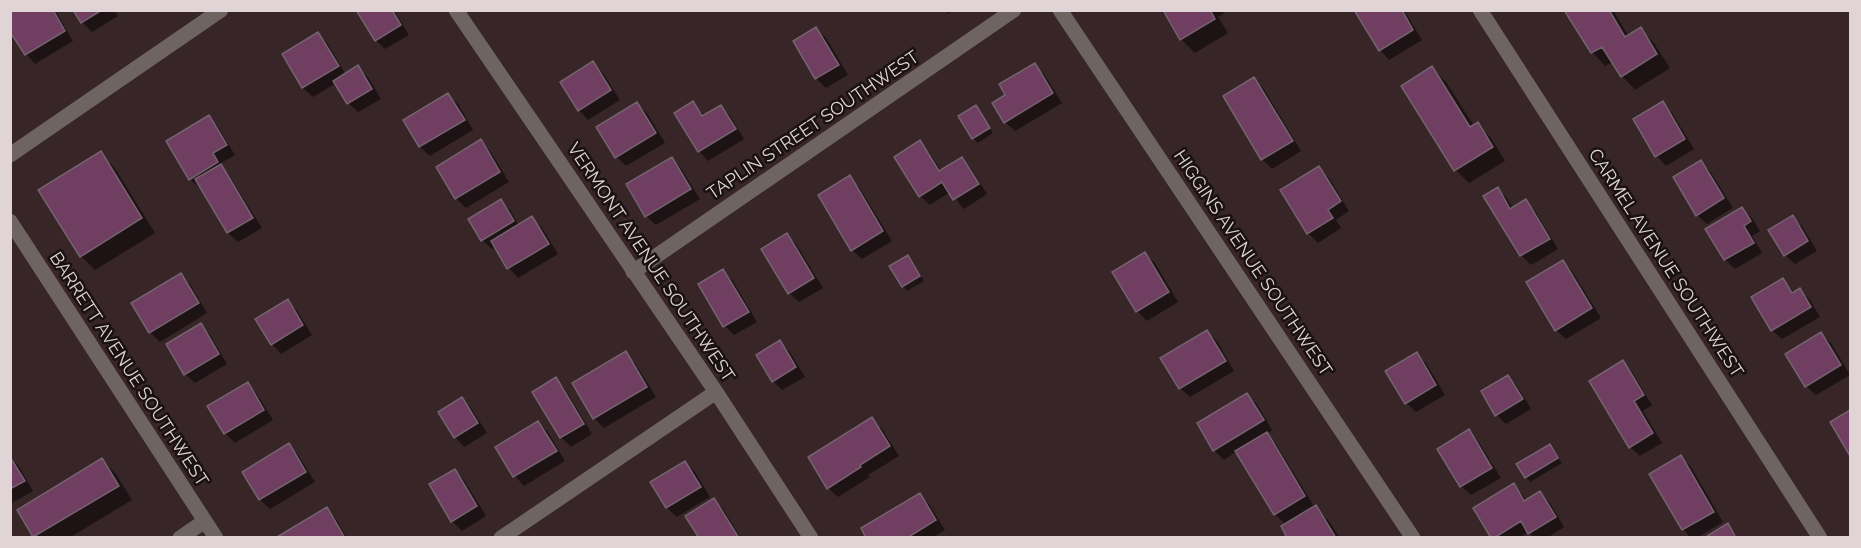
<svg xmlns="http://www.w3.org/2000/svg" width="1861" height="548" font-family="Raleway,sans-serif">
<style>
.shadow{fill:#0007}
.building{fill:#703e61;stroke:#74636f;stroke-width:1.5}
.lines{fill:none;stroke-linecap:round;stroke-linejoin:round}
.minor{stroke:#6e6462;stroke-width:15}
.labels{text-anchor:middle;stroke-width:5;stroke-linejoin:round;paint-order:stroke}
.street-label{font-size:18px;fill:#e0d4d6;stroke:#191112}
</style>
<rect width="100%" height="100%" fill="#372528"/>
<!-- shadow -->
<path class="shadow" d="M10,10H55L73,41L35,64L26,54Z
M75,10H115L118,16L92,32L82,22Z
M358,10H394L409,35L385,49L376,40Z
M945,10H955L948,14Z
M1164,10H1229L1218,17L1228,33L1195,53L1181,39Z
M1356,10H1404L1422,40L1389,60L1380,50Z
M1565,10H1613L1629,37L1640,29L1654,43L1670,68L1635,90L1622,76L1613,62L1605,66L1592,52Z
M816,29L826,38L848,75L826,88L816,78L795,42Z
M318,34L328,44L346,75L358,67L368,77L381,99L358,112L348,103L336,83L313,97L303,88L284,55Z
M593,63L603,73L620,100L588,120L579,110Z
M1034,65L1044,74L1062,103L1015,131L1005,122L1007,95Z
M1432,68L1446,82L1474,126L1477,124L1491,138L1505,161L1469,183L1456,170Z
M1254,79L1264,89L1301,151L1272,169L1262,159L1225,97Z
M448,95L458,104L473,130L430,156L420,147L405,121Z
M693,103L705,116L721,106L730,116L744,139L708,161L699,151Z
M1662,103L1672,113L1694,149L1666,166L1657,156Z
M637,104L647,113L665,143L626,166L617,157Z
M976,107L993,133L978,143L973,138Z
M209,117L218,127L235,155L221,163L262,228L238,242L228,233L201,187L200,188L190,179Z
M481,141L490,151L509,182L466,208L456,198Z
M920,142L929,152L942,172L962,159L971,169L987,194L964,209L950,192L930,205L920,196Z
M100,153L114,167L155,233L95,270L81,256Z
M672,158L681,168L700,199L656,225L646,216Z
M1701,162L1710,171L1733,208L1707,224L1697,215Z
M1319,168L1329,178L1349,211L1336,220L1341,228L1318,243L1308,233Z
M849,177L859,187L892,241L862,259L852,250Z
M1497,189L1507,198L1513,209L1526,201L1535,211L1558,249L1531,265L1521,255L1485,196Z
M500,201L510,210L519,226L532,218L542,228L558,254L518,278L509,268L496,247L492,249L482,240Z
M1742,209L1752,218L1760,231L1752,236L1762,253L1735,269L1725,259L1707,230Z
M1793,217L1802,226L1817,251L1795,264L1785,255Z
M787,235L796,244L823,288L799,302L789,293Z
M1145,254L1155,263L1178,302L1147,321L1137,311Z
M908,257L924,281L907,291L903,286Z
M1563,262L1572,271L1601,318L1566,339L1556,330Z
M723,271L733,281L757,322L734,335L725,326Z
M180,275L190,284L207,313L160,342L150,332L133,303Z
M1782,279L1795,293L1800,290L1810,300L1820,317L1782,339L1772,330Z
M288,301L297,311L312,335L281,354L272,344Z
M201,325L210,335L227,364L195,383L185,374Z
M1207,332L1217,341L1234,371L1190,397L1180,388Z
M1821,334L1831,343L1850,375L1816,395L1806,386Z
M780,342L790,352L805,377L782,390L773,381Z
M625,353L635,363L656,397L604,428L594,418Z
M1416,354L1426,363L1445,395L1416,412L1406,403Z
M1623,362L1632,372L1652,405L1643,411L1662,443L1640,456L1630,447Z
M1508,377L1517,386L1531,409L1506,424L1497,415Z
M556,379L565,389L592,434L571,447L561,437Z
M247,384L257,394L273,420L235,443L225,433L209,407Z
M1247,395L1257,404L1272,430L1267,434L1276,444L1315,508L1329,521L1340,538H1289L1286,525L1275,514L1237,451L1224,460L1214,450Z
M462,399L471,408L487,433L464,447L455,437Z
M1850,412V453L1832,423Z
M872,419L882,429L899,456L868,475L870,477L838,497L828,488Z
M538,422L548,432L565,461L524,486L515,476L497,447Z
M1469,431L1478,441L1501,478L1471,495L1461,486Z
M289,445L298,455L315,482L270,509L260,500L244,472Z
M1549,446L1562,463L1530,482L1526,477Z
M1681,457L1691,467L1723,522L1696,538H1691L1683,529L1652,474Z
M10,458L18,465L33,491L10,504Z
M102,460L116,474L132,500L69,538H35L19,510Z
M685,463L695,472L710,497L677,517L667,508L652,482Z
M454,471L464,480L486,516L462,531L452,521Z
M1514,485L1527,501L1540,493L1550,503L1564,527L1547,538H1534L1529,532L1519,538H1493Z
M920,495L929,504L945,530L932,538H868Z
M714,500L723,509L741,538H701Z
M327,509L336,519L347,538H280Z"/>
<!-- building -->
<path class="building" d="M10,10H53L65,31L25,55L10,32Z
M73,10H102L81,23Z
M356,10H392L401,25L375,41Z
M1163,10H1210L1215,19L1180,40Z
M1354,10H1402L1413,30L1379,51Z
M1564,10H1609L1625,37L1641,27L1657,54L1621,77L1602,47L1591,53Z
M816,27L839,65L815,79L793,41Z
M318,32L339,66L302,88L282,54Z
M593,61L611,90L578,111L560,82Z
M1035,63L1053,93L1004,123L992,103L1005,95L999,84Z
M358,65L372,89L347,104L333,81Z
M1432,66L1470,127L1478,122L1493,147L1454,171L1401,86Z
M1254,77L1293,141L1261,160L1223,96Z
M448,93L465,120L419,147L403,120Z
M693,101L702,116L721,105L736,129L698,152L674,113Z
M1663,101L1685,139L1655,157L1633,119Z
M637,102L656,133L615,158L596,127Z
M976,105L990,128L972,139L958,116Z
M209,115L227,145L213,153L218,162L189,180L166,141Z
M481,139L500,172L455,199L436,167Z
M920,140L939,171L962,157L979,184L953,200L942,182L919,197L894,157Z
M101,151L142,218L80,257L38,190Z
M672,157L691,189L645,217L626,184Z
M1701,160L1724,198L1696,216L1673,177Z
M221,164L253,218L227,233L195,179Z
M1319,166L1341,201L1328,210L1333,218L1307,234L1280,190Z
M850,175L883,231L851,251L818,195Z
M1498,187L1510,209L1526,199L1550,239L1520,256L1483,196Z
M501,199L514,221L481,241L468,219Z
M1742,207L1751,221L1744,226L1754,243L1724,260L1705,229Z
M1793,215L1808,241L1784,256L1768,230Z
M532,216L549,244L507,269L491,241Z
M787,233L814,278L788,294L761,249Z
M1145,252L1169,292L1136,312L1112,272Z
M908,255L920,276L902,287L889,266Z
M1563,260L1592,308L1555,331L1526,282Z
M723,269L749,312L723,327L698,284Z
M181,273L199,303L149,333L131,303Z
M1783,278L1792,293L1800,288L1811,307L1771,331L1751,297Z
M288,299L303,325L271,345L255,319Z
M201,323L219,354L184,375L166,344Z
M1207,330L1226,361L1179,389L1160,358Z
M1821,332L1841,365L1805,387L1785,354Z
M780,340L796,367L772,382L756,355Z
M626,351L647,387L593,419L572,383Z
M1417,352L1436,385L1405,404L1385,371Z
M1623,360L1644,395L1634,401L1653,433L1629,448L1589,381Z
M1508,375L1523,399L1495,416L1481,391Z
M556,377L584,424L560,438L532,392Z
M248,382L264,410L224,434L207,406Z
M1247,393L1264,420L1213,451L1197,423Z
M462,397L478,423L454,438L438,412Z
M1850,410V456L1830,422Z
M872,417L890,446L860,465L861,467L827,489L808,457Z
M538,421L557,451L513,477L495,447Z
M1469,429L1492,468L1460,487L1437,449Z
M1267,432L1305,496L1274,515L1235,451Z
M289,443L306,472L259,500L242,472Z
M1550,444L1558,458L1525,478L1516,464Z
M1681,455L1714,512L1682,530L1649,474Z
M10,457L25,481L10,489Z
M102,458L119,486L33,537L17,510Z
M685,461L701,487L666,508L650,482Z
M455,469L477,506L451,522L429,484Z
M1514,483L1524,501L1540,491L1556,517L1528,534L1521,521L1494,538H1491L1473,508Z
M920,493L936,520L907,538H866L861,528Z
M714,498L739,538H699L685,516Z
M1316,505L1336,538H1287L1281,526Z
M327,507L345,538H278L277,537Z
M1728,523L1736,538H1704Z"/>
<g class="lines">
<!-- minor -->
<path class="minor" d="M456,10L716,392L811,538
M1060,10L1413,538
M1480,10L1820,538
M10,155L221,10
M10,221L216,538
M633,272L1014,10
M180,538L205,521
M501,538L716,392"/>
</g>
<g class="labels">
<!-- street labels -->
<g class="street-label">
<text transform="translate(813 125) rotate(-34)" y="6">TAPLIN STREET SOUTHWEST</text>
<text transform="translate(651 262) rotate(56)" y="6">VERMONT AVENUE SOUTHWEST</text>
<text transform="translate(1253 263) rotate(56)" y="6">HIGGINS AVENUE SOUTHWEST</text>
<text transform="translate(1666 263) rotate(57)" y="6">CARMEL AVENUE SOUTHWEST</text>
<text transform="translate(129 369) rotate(57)" y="6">BARRETT AVENUE SOUTHWEST</text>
</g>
</g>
<!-- border -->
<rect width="1861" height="548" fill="none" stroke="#e0d4d6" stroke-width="24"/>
</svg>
